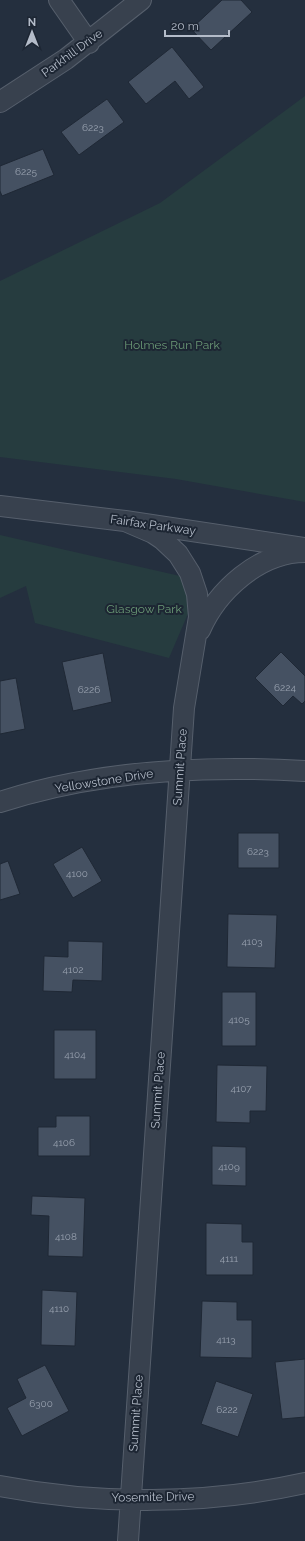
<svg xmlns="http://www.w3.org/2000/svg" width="305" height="1541" font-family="Raleway,sans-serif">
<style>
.green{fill:#263c3f}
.building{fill:#455162;stroke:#1f2835}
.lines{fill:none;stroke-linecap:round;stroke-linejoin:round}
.minor-casing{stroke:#565f6c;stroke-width:22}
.minor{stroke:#38414e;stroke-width:20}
.labels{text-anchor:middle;stroke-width:4;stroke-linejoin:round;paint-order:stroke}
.number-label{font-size:10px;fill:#98a1af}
.street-label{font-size:12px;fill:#b4bcc9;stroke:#1d2633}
.park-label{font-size:12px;fill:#6b9a76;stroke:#1d2633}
</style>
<rect width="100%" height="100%" fill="#242f3e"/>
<!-- green -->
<path class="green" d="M305,96V502L176,479L0,457V281L160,203Z
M0,535L202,581L169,658L35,623L26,586L0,598Z"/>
<!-- building -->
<path class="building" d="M222,0H241L252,12L211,50L191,29Z
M172,47L204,87L189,99L175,81L146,104L128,82Z
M107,99L124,122L79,155L61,132Z
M43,149L54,175L2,196L0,191V166Z
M281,652L305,676V701L302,704L293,696L283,706L255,678Z
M103,653L112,702L73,711L62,662Z
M16,678L25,729L0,734V681Z
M238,833H279V868H238Z
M82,847L102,881L73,898L53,864Z
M8,861L20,894L0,900V864Z
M228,914L277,915L275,968L227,967Z
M68,941L103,942L102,981L73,980L72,992L43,991L44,956L68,957Z
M222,992H256V1046H222Z
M54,1030H96V1079H54Z
M217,1065L267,1066L266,1111H250V1123L216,1122Z
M56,1116H90V1156H38V1127H56Z
M212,1146L246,1147V1186L212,1185Z
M32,1196L85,1198L83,1257L48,1256L49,1216L31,1215Z
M206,1223L242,1224V1242H253V1275H206Z
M42,1290L77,1292L75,1346L41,1345Z
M202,1301L237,1302V1320H252V1358L200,1357Z
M305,1359V1417L282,1419L275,1362Z
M45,1365L69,1411L22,1436L7,1408L26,1398L17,1379Z
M216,1381L253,1394L238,1437L201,1424Z"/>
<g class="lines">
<!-- minor casing -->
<g class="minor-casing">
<path id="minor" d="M59,0L89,43
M0,102L66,59L141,0
M0,506L125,521L305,548
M125,521L153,533L162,539L178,554L190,573L197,594L199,617L184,708L128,1541
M200,630C217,591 259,552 305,552
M0,802C98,770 203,765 305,771
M0,1486C99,1505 206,1505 305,1483"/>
</g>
<!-- minor -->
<use href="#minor" class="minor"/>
</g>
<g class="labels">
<!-- number labels -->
<g class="number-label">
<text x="93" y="131">6223</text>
<text x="26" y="175">6225</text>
<text x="285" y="691">6224</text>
<text x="89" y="693">6226</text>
<text x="258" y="855">6223</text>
<text x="77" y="877">4100</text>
<text x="252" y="945">4103</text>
<text x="73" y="973">4102</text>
<text x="239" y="1023">4105</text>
<text x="75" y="1058">4104</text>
<text x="241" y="1092">4107</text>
<text x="64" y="1146">4106</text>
<text x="229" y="1170">4109</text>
<text x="66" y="1240">4108</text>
<text x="229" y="1262">4111</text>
<text x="59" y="1312">4110</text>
<text x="226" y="1343">4113</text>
<text x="41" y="1407">6300</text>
<text x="227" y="1413">6222</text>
</g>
<!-- street labels -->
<g class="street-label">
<text transform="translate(72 53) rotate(-36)" y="4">Parkhill Drive</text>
<text transform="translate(153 525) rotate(8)" y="4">Fairfax Parkway</text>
<text transform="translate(180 767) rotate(-86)" y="4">Summit Place</text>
<text transform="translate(104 781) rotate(-9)" y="4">Yellowstone Drive</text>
<text transform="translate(158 1090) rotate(-86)" y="4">Summit Place</text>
<text transform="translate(136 1413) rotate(-86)" y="4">Summit Place</text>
<text transform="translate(153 1497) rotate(-1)" y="4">Yosemite Drive</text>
</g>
<!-- park labels -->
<g class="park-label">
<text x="172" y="349">Holmes Run Park</text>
<text x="144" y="613">Glasgow Park</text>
</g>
</g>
<!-- north arrow -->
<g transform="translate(32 32)" stroke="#1d2633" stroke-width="3" paint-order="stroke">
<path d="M0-3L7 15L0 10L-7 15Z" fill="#b4bcc9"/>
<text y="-6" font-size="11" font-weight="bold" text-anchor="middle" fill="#b4bcc9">N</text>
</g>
<!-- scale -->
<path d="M165 30v6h64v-6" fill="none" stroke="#b4bcc9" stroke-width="2"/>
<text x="171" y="30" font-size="12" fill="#b4bcc9" stroke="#1d2633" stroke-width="3" paint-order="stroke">20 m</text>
</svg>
